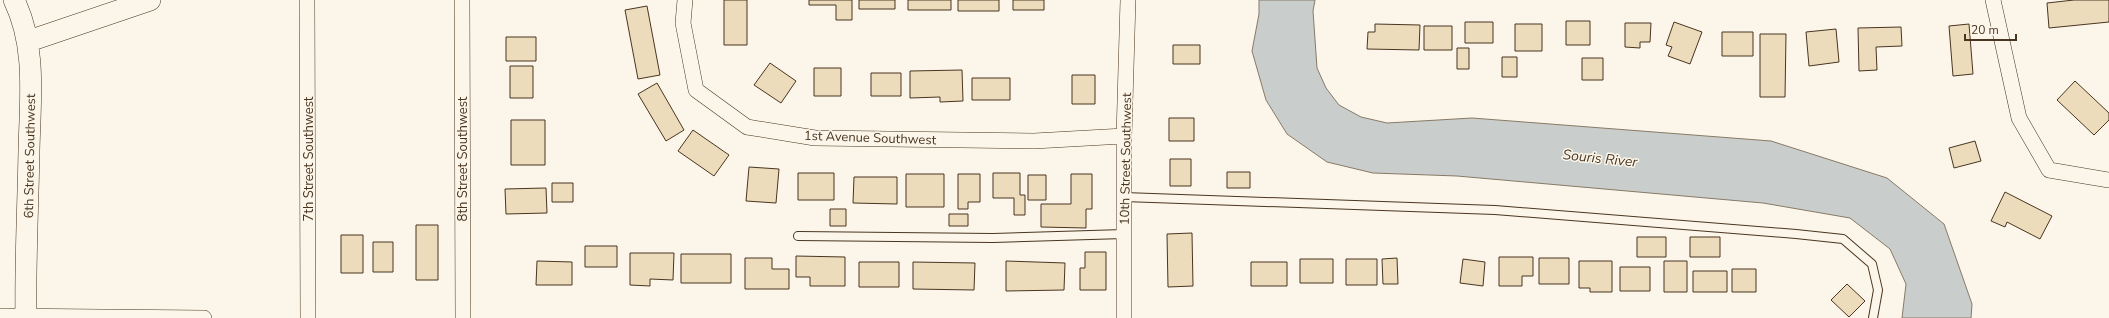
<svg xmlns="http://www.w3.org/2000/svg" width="2109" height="318" font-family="'Nunito Sans',sans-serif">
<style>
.water{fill:#c9cecd;stroke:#887966}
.building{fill:#ecdcbc;stroke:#4a3520}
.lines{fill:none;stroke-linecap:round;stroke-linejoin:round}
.lane-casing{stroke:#4a3520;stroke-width:10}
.street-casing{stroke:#4a3520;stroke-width:16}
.secondary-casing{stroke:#4a3520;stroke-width:22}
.lane{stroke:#fbf6e9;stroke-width:8}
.street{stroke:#fbf6e9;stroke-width:15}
.secondary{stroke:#fbf6e9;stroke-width:21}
.labels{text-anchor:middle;stroke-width:3;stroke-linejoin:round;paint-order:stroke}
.street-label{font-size:13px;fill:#4a3520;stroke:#fbf6e9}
.water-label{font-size:14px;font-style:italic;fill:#4a3520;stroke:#fbf6e9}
</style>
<rect width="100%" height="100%" fill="#fbf6e9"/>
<!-- water -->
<path class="water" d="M1259,0H1315L1313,11L1317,68L1326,88L1339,105L1361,117L1387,123L1472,118L1771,141L1887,178L1944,224L1972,304L1971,318H1902L1906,284L1890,249L1850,218L1763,203L1457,176L1373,173L1327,162L1287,134L1266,100L1252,51L1259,14Z"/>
<!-- building -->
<path class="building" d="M724,0H747V45H724Z
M809,0H852V20H836V5H809Z
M859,0H895V9H859Z
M908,0H951V10H908Z
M958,0H999V11H958Z
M1013,0H1044V10H1013Z
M2074,0H2109V22L2049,28L2047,3Z
M647,6L660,75L638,79L625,10Z
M1566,21H1590V45H1566Z
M1465,22H1493V43H1465Z
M1674,22L1702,32L1690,64L1668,56L1672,47L1666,45Z
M1625,23H1651L1650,42H1640V48L1625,47Z
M1375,24L1420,25L1419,50L1367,49L1368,32H1375Z
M1515,24H1542V51H1515Z
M1969,24L1973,74L1953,76L1949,26Z
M1424,26H1452V50H1424Z
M1901,27L1902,46L1876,47L1877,70L1859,71L1858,28Z
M1836,29L1839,62L1809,66L1806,32Z
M1722,32H1753V56H1722Z
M1760,34H1786L1785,97H1760Z
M506,37H536V61H506Z
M1173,45H1200V64H1173Z
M1457,48H1469V69H1457Z
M1502,57H1517V77H1502Z
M1582,58H1603V80H1582Z
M770,63L796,81L781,103L754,85Z
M510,66H533V98H510Z
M814,68H841V96H814Z
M962,70L963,101L940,102V97L910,98V71Z
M871,73H901V96H871Z
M1072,75H1095V104H1072Z
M972,78H1010V100H972Z
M2075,81L2109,113V120L2094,135L2057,100Z
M657,83L684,130L666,141L638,94Z
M1169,118H1194V141H1169Z
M511,120H545V165H511Z
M693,130L729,155L714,176L678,151Z
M1975,141L1981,161L1954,168L1949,148Z
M1170,159H1191V186H1170Z
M749,167L779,169L776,203L746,201Z
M1227,172H1250V188H1227Z
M798,173H834V200H798Z
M993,173H1020V195H1025V215H1014V198H993Z
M906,174H944V207H906Z
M958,174H980V202H968V209H958Z
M1071,174H1092V209H1086V228L1041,227V204H1071Z
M1028,175H1046V200H1028Z
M854,177H897V204L853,203Z
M552,183H573V202H552Z
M546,188L547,213L506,214L505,189Z
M2005,192L2052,216L2040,239L2007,222L2005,227L1991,221Z
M830,209H846V226H830Z
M949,214H968V226H949Z
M416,225H438V280H416Z
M1192,233L1193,286L1168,287L1167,234Z
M341,235H363V273H341Z
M1637,237H1666V257H1637Z
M1690,237H1720V257H1690Z
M373,242H393V272H373Z
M585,246H617V267H585Z
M1085,252H1106V290H1080V268H1085Z
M630,253H674L673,280L650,279V286L630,285Z
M681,254H731V283H681Z
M796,256L845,257V286H810V277H796Z
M1499,257H1533V276H1522V286H1499Z
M745,258H772V269H789V289H745Z
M1397,258L1398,284H1383L1382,259Z
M1539,258H1569V284H1539Z
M1300,259H1333V283H1300Z
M1346,259H1377V285H1346Z
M1463,259L1485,262L1483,286L1460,283Z
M537,261L572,262V285H536Z
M1006,261L1065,263L1064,290L1006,291Z
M1579,261H1612V292H1590V288H1579Z
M1664,261H1687V292H1664Z
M859,262H899V287H859Z
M913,262L975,263L974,290L913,289Z
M1251,262H1287V286H1251Z
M1620,267H1650V291H1620Z
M1732,269H1756V292H1732Z
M1693,271H1727V292H1693Z
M1847,284L1865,301L1849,317L1831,300Z"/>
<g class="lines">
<!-- lane casing -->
<g class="lane-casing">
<path id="lane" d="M1124,197L1495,210L1796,234L1843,239L1872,264L1878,290L1873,318
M798,236L993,238L1124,234"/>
</g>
<!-- street casing -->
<g class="street-casing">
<path id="street" d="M307,0L308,318
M462,0L463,318
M685,0L683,23L696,90L747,127L815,138L1034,141L1124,136
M1993,0L2019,118L2049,170L2109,180
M0,316L204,318
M1124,318V136L1128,0"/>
</g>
<!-- secondary casing -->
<g class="secondary-casing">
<path id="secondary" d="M14,0C37,47 30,100 29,151C28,207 25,263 26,318
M29,41L150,0"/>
</g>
<!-- lane -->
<use href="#lane" class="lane"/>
<!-- street -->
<use href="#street" class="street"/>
<!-- secondary -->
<use href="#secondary" class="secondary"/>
</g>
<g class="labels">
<!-- street labels -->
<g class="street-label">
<text transform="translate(870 137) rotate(2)" y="5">1st Avenue Southwest</text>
<text transform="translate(29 156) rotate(-89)" y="5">6th Street Southwest</text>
<text transform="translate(308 159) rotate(-90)" y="5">7th Street Southwest</text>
<text transform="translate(462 159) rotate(-90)" y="5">8th Street Southwest</text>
<text transform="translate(1125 159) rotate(-89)" y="5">10th Street Southwest</text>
</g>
<!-- water labels -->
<g class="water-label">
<text transform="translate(1600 158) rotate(6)" y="5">Souris River</text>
</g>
</g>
<!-- scale -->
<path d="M1965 34v6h51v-6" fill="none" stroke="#4a3520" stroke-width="2"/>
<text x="1971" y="34" font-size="12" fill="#4a3520" stroke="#fbf6e9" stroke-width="3" paint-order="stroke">20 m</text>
</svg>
